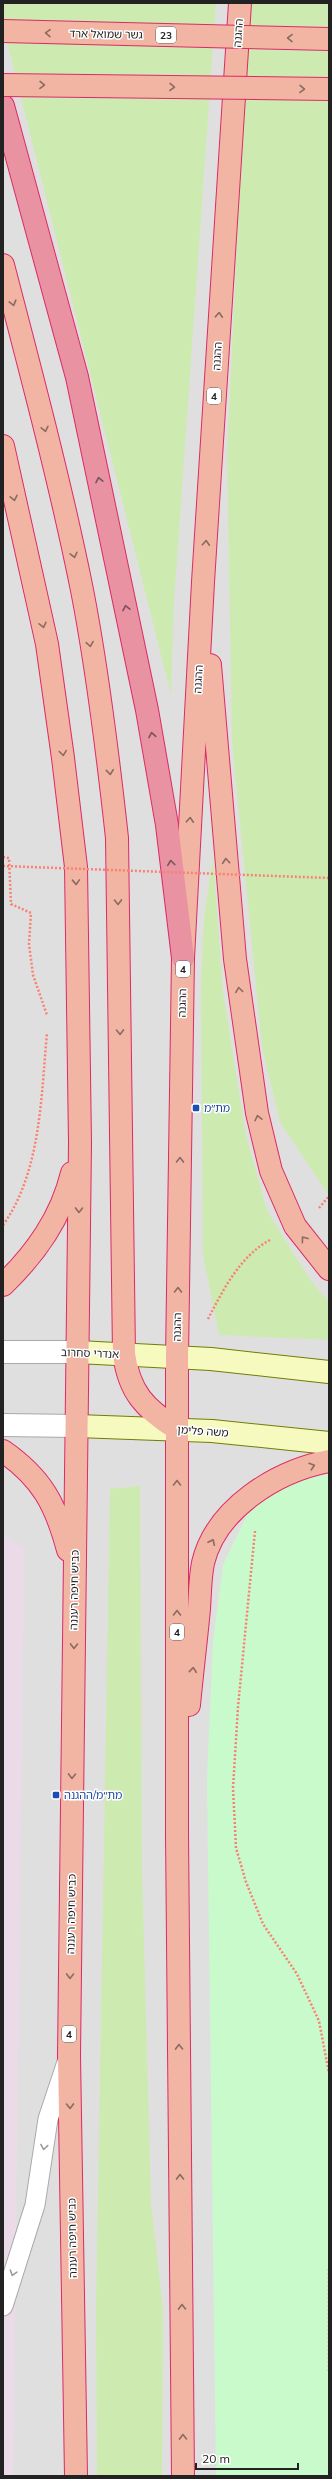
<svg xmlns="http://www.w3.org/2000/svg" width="332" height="2479" font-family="Mulish,'Noto Sans Hebrew',sans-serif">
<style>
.residential{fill:#e0dfdf}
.industrial{fill:#ebdbe8}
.grass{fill:#cdebb0}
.park{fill:#c8facc}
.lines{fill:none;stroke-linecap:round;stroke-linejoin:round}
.service-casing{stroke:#a9a9a9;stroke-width:21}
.tertiary-casing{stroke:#a9a9a9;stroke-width:24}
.secondary-casing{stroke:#707d05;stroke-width:24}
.trunk-casing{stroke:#dc2a67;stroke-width:24}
.motorway-casing{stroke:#dc2a67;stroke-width:24}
.path{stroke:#fa8072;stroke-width:2.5;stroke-dasharray:2 2;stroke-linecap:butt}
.service{stroke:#fff;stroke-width:19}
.tertiary{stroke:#fff;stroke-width:22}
.secondary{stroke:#f7fabf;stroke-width:22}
.trunk{stroke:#f2b4a3;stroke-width:22}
.motorway{stroke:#e892a2;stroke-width:22}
.trunk-bridge-casing{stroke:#dc2a67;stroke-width:24;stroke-linecap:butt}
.path-bridge{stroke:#fa8072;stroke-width:2.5;stroke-dasharray:2 2;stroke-linecap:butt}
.trunk-bridge{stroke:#f2b4a3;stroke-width:22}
.oneway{stroke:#8a6b62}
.oneway2{stroke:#7b545c}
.oneway3{stroke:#9c9c9c}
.transit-dot{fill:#1a4fb4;stroke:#fff;stroke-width:1.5}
.labels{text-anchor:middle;stroke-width:3;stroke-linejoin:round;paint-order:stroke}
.shield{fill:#fff;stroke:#646464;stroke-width:1}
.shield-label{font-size:10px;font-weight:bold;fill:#222}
.street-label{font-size:11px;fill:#222;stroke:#fff}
.transit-label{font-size:11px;fill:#164399;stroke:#fff;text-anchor:start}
</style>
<rect width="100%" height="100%" fill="#f2efe9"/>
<!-- residential -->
<path class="residential" d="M3,3H329V2476H3Z"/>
<!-- industrial -->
<path class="industrial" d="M3,1536L24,1548L13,2476H3Z"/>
<!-- grass -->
<path class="grass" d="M3,3H216L174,603L171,695L3,26Z
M251,3H329V1196L280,1122L262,1047L232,742L227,452L243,120Z
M213,855L223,993L246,1135L267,1211L311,1281L329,1302V1340L219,1335L203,1255L201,984L204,919Z
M140,1486L142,1868L151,2202L163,2310L162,2476H97L96,2308L110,1489Z"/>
<!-- park -->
<path class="park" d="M329,1474V2476H216L207,1780L213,1641L223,1565L250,1509L296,1481Z"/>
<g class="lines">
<!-- service casing -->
<g class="service-casing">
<path id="service" d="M3,2306L35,2205L48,2119L67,2062"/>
</g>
<!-- tertiary casing -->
<g class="tertiary-casing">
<path id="tertiary" d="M3,1352H78
M3,1425L77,1426"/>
</g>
<!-- secondary casing -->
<g class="secondary-casing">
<path id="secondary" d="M78,1352L211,1359L329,1372
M77,1426L212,1431L329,1443"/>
</g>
<!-- trunk casing -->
<g class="trunk-casing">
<path id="trunk" d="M3,265C31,373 60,481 82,590C98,672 108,756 117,838L124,1354C129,1392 145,1409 177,1429
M3,446L47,644L63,758L76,867L80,1143L69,2055L76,2476
M210,665L235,959L257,1113L271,1171L295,1226L329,1269
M3,1285C36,1253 61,1218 72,1173
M3,1451C42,1478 56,1505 68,1550
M189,1705C192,1673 196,1641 199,1609C200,1594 200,1578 203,1563C216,1508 277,1471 329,1461
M183,2476L177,1834V1357L183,958L203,582L240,3"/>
</g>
<!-- motorway casing -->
<g class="motorway-casing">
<path id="motorway" d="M3,106L77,377L147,710L167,825L183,958"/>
</g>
<!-- path -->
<path class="path" d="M3,857L9,858L11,904L31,913L29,944L33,975L47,1015
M319,1208L329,1196
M3,1225C41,1172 41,1097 47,1033
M208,1319C223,1290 240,1256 270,1240
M255,1531L238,1707L233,1788L236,1848L246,1882L263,1924L297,1974L319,2021L329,2073
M329,2269V2373"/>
<!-- service -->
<use href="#service" class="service"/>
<!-- tertiary -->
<use href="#tertiary" class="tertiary"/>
<!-- secondary -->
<use href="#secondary" class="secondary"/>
<!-- trunk -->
<use href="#trunk" class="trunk"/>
<!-- motorway -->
<use href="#motorway" class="motorway"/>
<!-- trunk-bridge casing -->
<g class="trunk-bridge-casing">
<path id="trunk-bridge" d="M3,31L329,39
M3,85L329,89"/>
</g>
<!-- path-bridge -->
<path class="path-bridge" d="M3,866L329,878"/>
<!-- trunk-bridge -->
<use href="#trunk-bridge" class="trunk-bridge"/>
</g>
<!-- one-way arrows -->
<defs><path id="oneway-chevron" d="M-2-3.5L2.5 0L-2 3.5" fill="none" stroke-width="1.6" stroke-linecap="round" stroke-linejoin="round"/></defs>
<g class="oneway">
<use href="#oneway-chevron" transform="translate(48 33) rotate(-179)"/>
<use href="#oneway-chevron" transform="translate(290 38) rotate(-179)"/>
<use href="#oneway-chevron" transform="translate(42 85) rotate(1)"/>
<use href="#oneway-chevron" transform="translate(172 87) rotate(1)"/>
<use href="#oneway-chevron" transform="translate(302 89) rotate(1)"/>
<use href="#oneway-chevron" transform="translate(13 303) rotate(75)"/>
<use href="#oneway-chevron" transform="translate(219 315) rotate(-87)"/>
<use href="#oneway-chevron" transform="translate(45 429) rotate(77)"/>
<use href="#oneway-chevron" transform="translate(14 498) rotate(78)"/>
<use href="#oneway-chevron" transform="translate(206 543) rotate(-87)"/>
<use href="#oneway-chevron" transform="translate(74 555) rotate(77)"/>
<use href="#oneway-chevron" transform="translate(43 625) rotate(77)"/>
<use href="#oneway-chevron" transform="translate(90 644) rotate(81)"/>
<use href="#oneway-chevron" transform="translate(63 753) rotate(82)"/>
<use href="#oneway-chevron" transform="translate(110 772) rotate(84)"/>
<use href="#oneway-chevron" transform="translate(190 820) rotate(-87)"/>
<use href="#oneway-chevron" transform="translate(226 861) rotate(-95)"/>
<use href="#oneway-chevron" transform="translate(76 882) rotate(88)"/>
<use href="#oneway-chevron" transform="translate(118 902) rotate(89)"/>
<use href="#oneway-chevron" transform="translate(239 990) rotate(-98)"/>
<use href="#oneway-chevron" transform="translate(120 1032) rotate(89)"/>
<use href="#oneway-chevron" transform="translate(258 1118) rotate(-103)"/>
<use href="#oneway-chevron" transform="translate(180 1160) rotate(-89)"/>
<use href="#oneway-chevron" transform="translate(79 1210) rotate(91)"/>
<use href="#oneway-chevron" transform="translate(304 1239) rotate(-126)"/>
<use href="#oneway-chevron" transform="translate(178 1290) rotate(-89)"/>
<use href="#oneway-chevron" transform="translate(312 1466) rotate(-18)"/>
<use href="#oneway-chevron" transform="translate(177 1483) rotate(-90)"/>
<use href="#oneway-chevron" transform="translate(212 1542) rotate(-65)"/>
<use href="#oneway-chevron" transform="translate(177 1613) rotate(-90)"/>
<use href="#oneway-chevron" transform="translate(74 1646) rotate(91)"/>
<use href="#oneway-chevron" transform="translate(193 1670) rotate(-84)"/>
<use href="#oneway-chevron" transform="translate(72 1776) rotate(91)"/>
<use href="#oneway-chevron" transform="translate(70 1976) rotate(91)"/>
<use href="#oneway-chevron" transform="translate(179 2047) rotate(-91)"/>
<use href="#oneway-chevron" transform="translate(70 2106) rotate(89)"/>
<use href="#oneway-chevron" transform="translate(180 2177) rotate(-91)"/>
<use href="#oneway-chevron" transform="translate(182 2307) rotate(-91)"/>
<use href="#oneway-chevron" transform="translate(183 2437) rotate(-91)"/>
</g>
<g class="oneway2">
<use href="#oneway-chevron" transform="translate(99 480) rotate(-102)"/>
<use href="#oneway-chevron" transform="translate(126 608) rotate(-102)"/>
<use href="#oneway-chevron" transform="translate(152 735) rotate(-100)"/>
<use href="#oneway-chevron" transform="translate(171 863) rotate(-97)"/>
</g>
<g class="oneway3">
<use href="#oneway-chevron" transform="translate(44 2147) rotate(99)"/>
<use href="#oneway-chevron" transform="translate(13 2273) rotate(108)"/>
</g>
<!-- markers -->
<g class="transit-dot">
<rect x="192" y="1104" width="8" height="8" rx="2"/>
<rect x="52" y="1791" width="8" height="8" rx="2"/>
</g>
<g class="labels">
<!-- shield labels -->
<g class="shield">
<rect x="156" y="27" width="20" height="16" rx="3"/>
<rect x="207" y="388" width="14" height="16" rx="3"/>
<rect x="176" y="961" width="14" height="16" rx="3"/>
<rect x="170" y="1624" width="14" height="16" rx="3"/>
<rect x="62" y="2026" width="14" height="16" rx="3"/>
</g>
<g class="shield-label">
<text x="166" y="39">23</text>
<text x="214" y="400">4</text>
<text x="183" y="973">4</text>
<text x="177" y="1636">4</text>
<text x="69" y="2038">4</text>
</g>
<!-- street labels -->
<g class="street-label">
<text transform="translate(238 33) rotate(-86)" y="4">ההגנה</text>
<text transform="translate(106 34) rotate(1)" y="4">גשר שמואל ארד</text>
<text transform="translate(217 356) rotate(-87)" y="4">ההגנה</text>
<text transform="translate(198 679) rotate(-87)" y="4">ההגנה</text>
<text transform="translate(182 1003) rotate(-89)" y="4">ההגנה</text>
<text transform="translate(177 1327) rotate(-89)" y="4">ההגנה</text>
<text transform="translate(90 1353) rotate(2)" y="4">אנדרי סחרוב</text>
<text transform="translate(203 1431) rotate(4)" y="4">משה פלימן</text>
<text transform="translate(74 1590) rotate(-89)" y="4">כביש חיפה רעננה</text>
<text transform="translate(71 1914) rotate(-89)" y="4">כביש חיפה רעננה</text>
<text transform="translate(72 2238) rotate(-91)" y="4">כביש חיפה רעננה</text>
</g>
<!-- transit labels -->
<g class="transit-label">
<text x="204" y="1112">מת״מ</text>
<text x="64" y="1799">מת״מ/ההגנה</text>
</g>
</g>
<!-- border -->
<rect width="332" height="2479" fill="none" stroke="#222222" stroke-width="8"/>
<!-- scale -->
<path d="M196 2463v6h102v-6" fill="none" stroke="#222222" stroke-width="2"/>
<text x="202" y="2463" font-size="12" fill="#222222" stroke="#ffffff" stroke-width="3" paint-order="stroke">20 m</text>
</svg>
